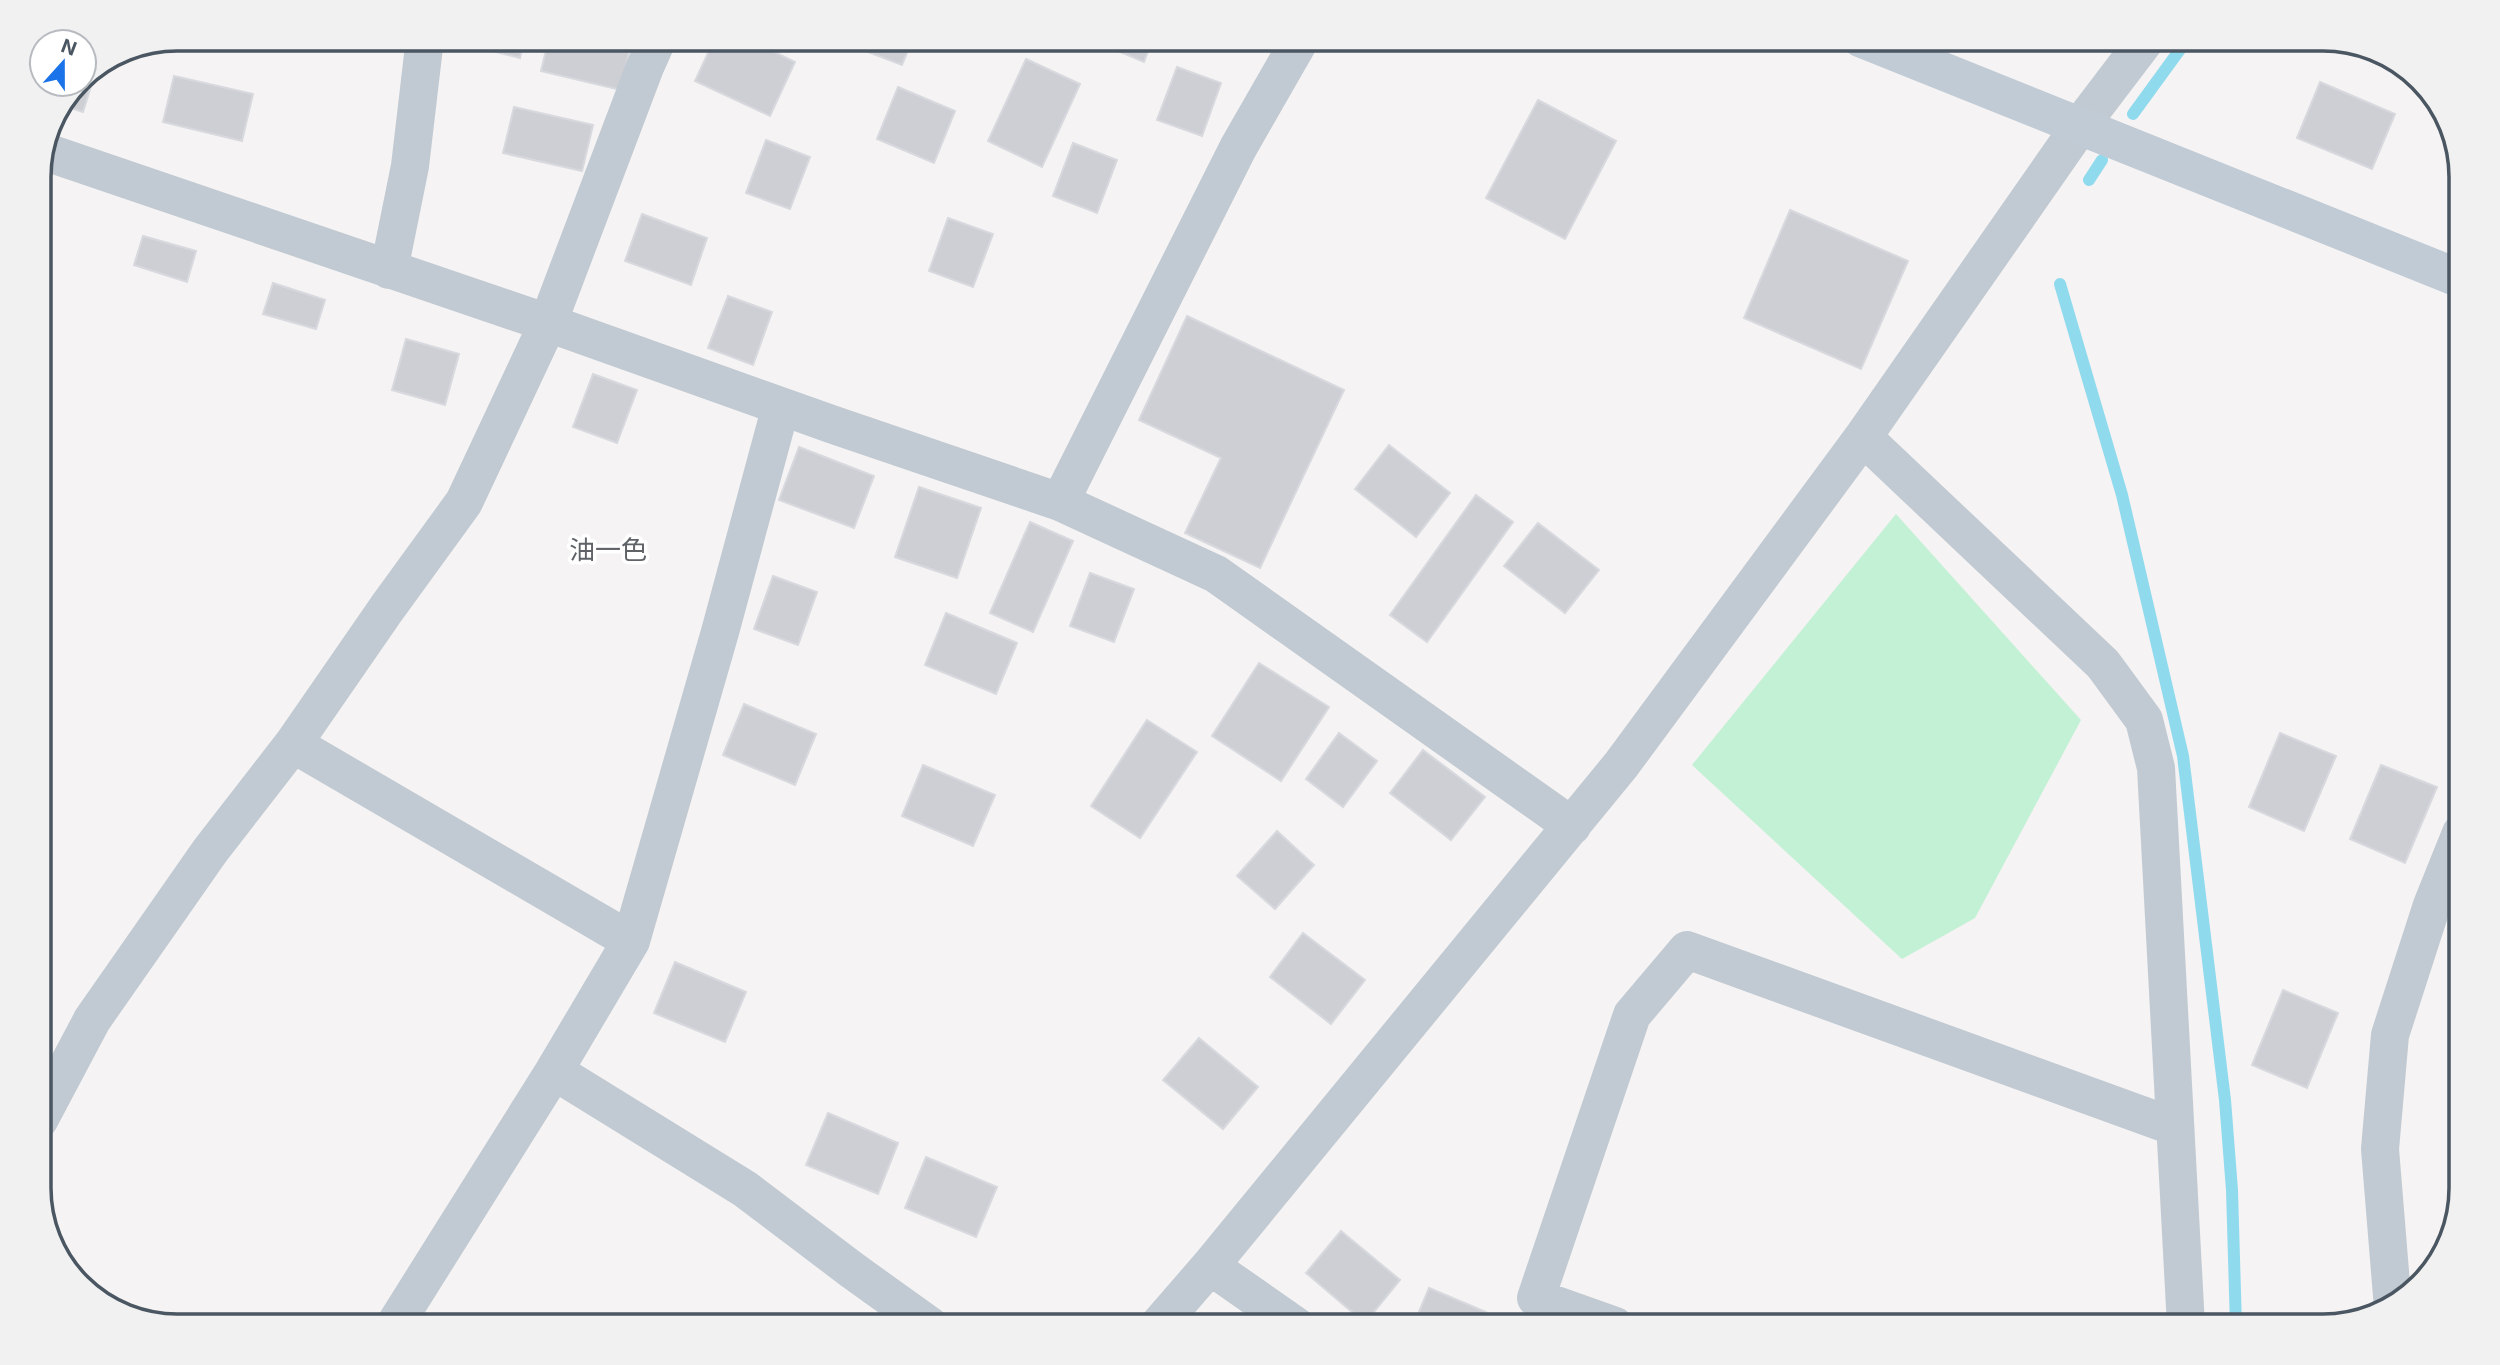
<svg xmlns="http://www.w3.org/2000/svg" width="2500" height="1365" font-family="Inter,'Noto Sans JP',sans-serif">
<style>
.green{fill:#c3f1d5}
.lines{fill:none;stroke-linecap:round;stroke-linejoin:round}
.stream{stroke:#90daee;stroke-width:12}
.building{fill:#cdcfd5;stroke:#d7d9de;stroke-width:2}
.street{stroke:#c1cad2;stroke-width:38}
.secondary{stroke:#c1cbd6;stroke-width:38}
.labels{text-anchor:middle;stroke-width:7;stroke-linejoin:round;paint-order:stroke}
.neighbourhood-label{font-size:26px;fill:#5f6368;stroke:#fff}
.rim{fill:none;stroke:#4a5661;stroke-width:3.5}
</style>
<rect width="100%" height="100%" fill="#f5f3f3"/>
<!-- green -->
<path class="green" d="M1896,514L2081,720L1975,918L1902,959L1692,765Z"/>
<g class="lines">
<!-- stream -->
<path class="stream" d="M2133,114L2184,44
M2089,180L2102,160
M2060,284L2122,495L2183,756L2225,1100L2232,1190L2236,1326"/>
</g>
<!-- building -->
<path class="building" d="M441,38H524L520,58Z
M549,38H612L631,43L621,90L541,71Z
M715,38H746L795,62L770,116L695,81Z
M846,38H913L902,65L845,43Z
M1087,38H1153L1144,62Z
M1026,59L1080,84L1042,167L988,141Z
M97,67L83,112L61,105L76,84H84V76Z
M1177,67L1221,83L1202,136L1157,120Z
M174,76L253,94L242,141L163,122Z
M2320,82L2395,114L2372,169L2297,138Z
M898,87L955,111L934,163L877,139Z
M1538,100L1616,141L1565,239L1486,198Z
M514,107L593,125L582,171L503,153Z
M766,140L810,157L790,209L746,193Z
M1073,143L1117,160L1097,213L1053,196Z
M1790,210L1908,261L1861,369L1744,318Z
M642,214L707,238L691,285L625,261Z
M948,218L993,234L973,287L929,271Z
M143,236L196,251L187,282L134,265Z
M273,283L325,300L316,329L263,314Z
M728,296L772,312L753,365L708,348Z
M1187,316L1344,390L1260,568L1185,533L1221,458L1139,420Z
M406,339L459,354L445,405L392,390Z
M593,374L637,390L617,443L573,427Z
M1389,445L1450,493L1416,537L1355,489Z
M799,447L874,476L854,528L779,500Z
M919,487L981,508L957,578L895,557Z
M1476,495L1513,522L1427,642L1390,615Z
M1030,522L1073,541L1033,632L990,613Z
M1538,523L1599,570L1565,613L1504,566Z
M1090,573L1134,589L1114,642L1070,626Z
M773,576L817,592L798,645L754,629Z
M946,613L1017,643L996,694L925,665Z
M1259,663L1329,707L1281,781L1212,736Z
M744,704L816,734L795,785L723,755Z
M1147,720L1197,752L1140,838L1091,806Z
M1339,733L1377,761L1343,807L1306,779Z
M2280,733L2336,756L2304,831L2249,807Z
M1423,750L1485,797L1451,840L1390,793Z
M923,765L995,795L973,846L902,816Z
M2381,765L2437,787L2405,863L2350,839Z
M1277,831L1314,865L1275,909L1237,876Z
M1303,933L1365,980L1331,1024L1270,977Z
M675,962L746,992L725,1042L654,1013Z
M2283,990L2338,1013L2307,1088L2252,1065Z
M1199,1038L1258,1087L1223,1129L1163,1080Z
M828,1113L898,1143L878,1194L806,1165Z
M926,1157L997,1187L976,1237L905,1208Z
M1341,1231L1400,1280L1365,1323L1306,1273Z
M1429,1288L1486,1312L1480,1326H1413Z"/>
<g class="lines">
<!-- street -->
<path class="street" d="M1301,38L1238,148L1060,502L1216,574L1572,826
M43,151L548,323L831,424L1060,502
M389,270L410,166L425,38
M781,406L720,632L631,941L554,1071L745,1189L852,1270L930,1326
M1863,437L2103,664L2144,720L2156,768L2186,1326
M293,744L631,941
M39,1120L92,1020L210,851L293,744L387,608L464,502L548,323L645,67L658,38
M1210,1266L1296,1326
M2393,1308L2380,1149L2390,1035L2432,905L2461,833
M394,1326L554,1071
M1158,1326L1210,1266L1621,765L1863,437L2080,126L2147,38
M1615,1326L1536,1298L1632,1015L1687,950L2175,1127"/>
<!-- secondary -->
<path class="secondary" d="M1860,38L2461,279"/>
</g>
<g class="labels">
<!-- neighbourhood labels -->
<g class="neighbourhood-label">
<text x="608" y="559">油一色</text>
</g>
</g>
<!-- crop -->
<path d="M0 0H2500V1365H0ZM177 51H2323A126 126 0 0 1 2449 177V1188A126 126 0 0 1 2323 1314H177A126 126 0 0 1 51 1188V177A126 126 0 0 1 177 51Z" fill="#f1f1f2" fill-rule="evenodd"/>
<path class="rim" d="M177 51H2323A126 126 0 0 1 2449 177V1188A126 126 0 0 1 2323 1314H177A126 126 0 0 1 51 1188V177A126 126 0 0 1 177 51Z"/>
<!-- north arrow -->
<g transform="translate(63 63) rotate(21)"><circle r="33" fill="#ffffff" stroke="#b7bbc0" stroke-width="2"/>
<path d="M0-5L12 26L0 18L-12 26Z" fill="#1a73e8"/>
<text y="-10" font-size="19" font-weight="bold" text-anchor="middle" fill="#4a5661">N</text>
</g>
</svg>
